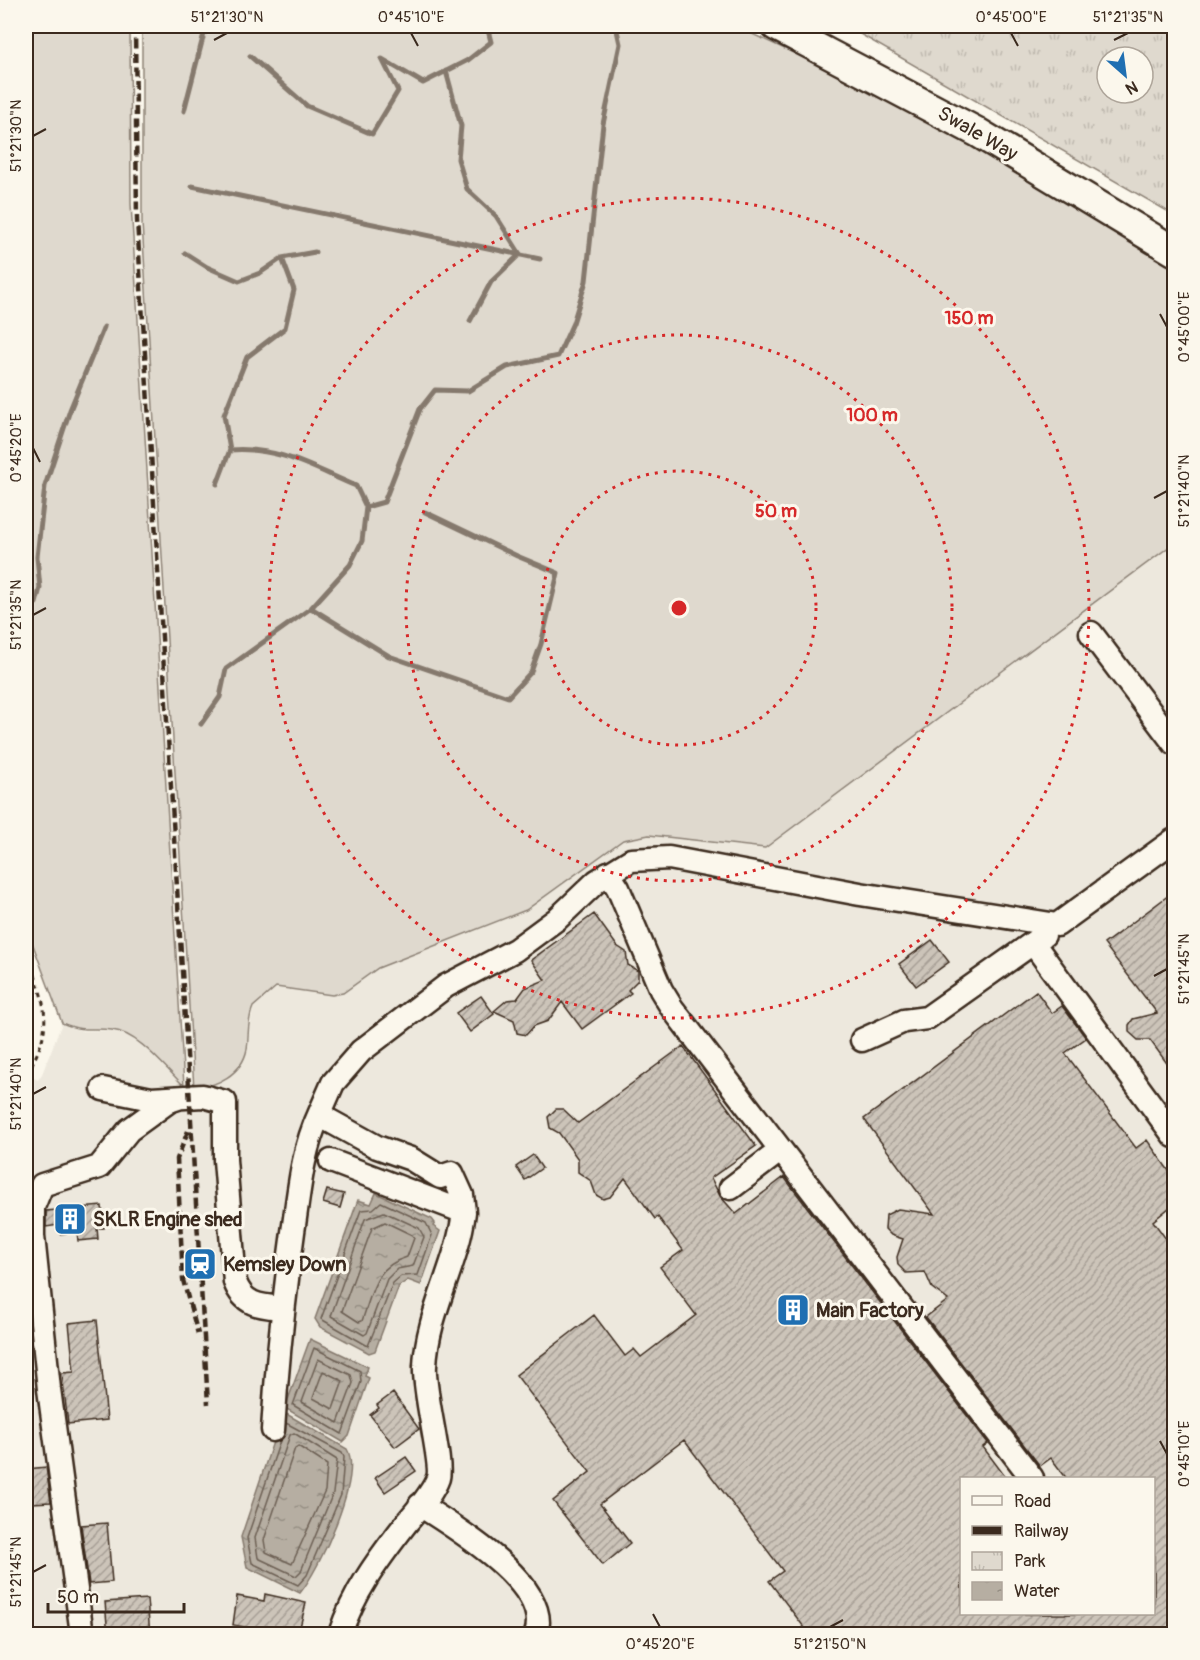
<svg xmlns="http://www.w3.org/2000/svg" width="1200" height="1660" font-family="Pangolin,sans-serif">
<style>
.built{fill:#ede8dd;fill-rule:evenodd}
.grass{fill:#dfd9ce;stroke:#8d8276;stroke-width:1.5}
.park{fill:url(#park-tufts);stroke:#8d8276;stroke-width:1.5;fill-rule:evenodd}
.water{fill:url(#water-ripples);stroke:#85796d;stroke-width:1.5}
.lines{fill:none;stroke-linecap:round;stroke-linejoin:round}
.shore{stroke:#6c5f53;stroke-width:1.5}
.stream{stroke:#85796d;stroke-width:5}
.building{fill:url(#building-hatch);stroke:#3b2a1e;stroke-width:1.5}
.minor-casing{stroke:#3b2a1e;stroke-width:27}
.major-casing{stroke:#3b2a1e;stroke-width:33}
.path{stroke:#3b2a1e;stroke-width:3;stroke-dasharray:4.5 4.5;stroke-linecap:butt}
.minor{stroke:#fbf7ec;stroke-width:22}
.major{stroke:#fbf7ec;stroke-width:28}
.rail{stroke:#3b2a1e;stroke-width:4.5;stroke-dasharray:9 4.5;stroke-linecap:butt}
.ticks{fill:none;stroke:#3b2a1e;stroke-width:2}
.ring{fill:none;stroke:#d62828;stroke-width:3;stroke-dasharray:3 6}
.labels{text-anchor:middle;stroke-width:6;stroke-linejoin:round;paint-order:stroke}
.street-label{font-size:20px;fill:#3b2a1e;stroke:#fbf7ec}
.poi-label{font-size:20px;font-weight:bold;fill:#3b2a1e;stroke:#fbf7ec;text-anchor:start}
.centre{fill:#d62828;stroke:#fbf7ec;stroke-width:3}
.ring-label{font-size:18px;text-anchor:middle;font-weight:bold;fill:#d62828;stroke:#fbf7ec;stroke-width:6;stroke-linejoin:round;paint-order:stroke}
.neatline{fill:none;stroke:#3b2a1e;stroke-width:2}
.ticks-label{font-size:15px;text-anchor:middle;fill:#3b2a1e}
</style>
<defs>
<pattern id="park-tufts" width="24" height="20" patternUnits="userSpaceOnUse" patternTransform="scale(1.5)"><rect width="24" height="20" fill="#dfd9ce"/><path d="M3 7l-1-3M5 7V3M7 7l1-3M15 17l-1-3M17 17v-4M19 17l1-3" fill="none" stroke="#c0bab0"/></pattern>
<pattern id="water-ripples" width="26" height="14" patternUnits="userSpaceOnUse" patternTransform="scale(1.5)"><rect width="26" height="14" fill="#b6aea2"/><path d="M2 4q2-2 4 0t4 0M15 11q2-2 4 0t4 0" fill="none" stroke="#958e83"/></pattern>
<pattern id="building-hatch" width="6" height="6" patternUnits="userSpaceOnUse" patternTransform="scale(1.5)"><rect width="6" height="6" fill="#ccc4b9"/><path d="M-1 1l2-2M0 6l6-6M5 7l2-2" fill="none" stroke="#a79f96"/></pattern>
</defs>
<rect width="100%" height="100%" fill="#fbf7ec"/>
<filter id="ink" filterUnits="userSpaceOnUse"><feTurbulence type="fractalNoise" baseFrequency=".0167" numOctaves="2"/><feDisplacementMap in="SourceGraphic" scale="12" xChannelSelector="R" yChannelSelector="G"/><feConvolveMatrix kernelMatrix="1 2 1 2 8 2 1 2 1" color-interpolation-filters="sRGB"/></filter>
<g filter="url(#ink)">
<!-- built -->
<path class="built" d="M1174,544V1634H26V1091L32,1077L38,1080L42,1074L62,1023L82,1031L113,1030L133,1036L184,1086L194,1089L247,1048L253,1007L276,987L343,993L378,968L526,910L623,840L649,835L765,848ZM962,1478H1154V1614H962Z"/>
<!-- grass -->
<path class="grass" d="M26,26H130L131,204L184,1086C165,1068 139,1033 112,1030C89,1027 86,1033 62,1023L26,926Z
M142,26H735L891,98L1174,266V543L765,848L649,835L623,840L526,910L378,968L343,993L332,995L276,987L253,1007C247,1021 249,1035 247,1049C242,1075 216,1086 194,1089L142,223Z"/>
<!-- park -->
<path class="park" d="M846,26H1174V215ZM1107,57H1143V93H1107Z"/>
<!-- water -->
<path class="water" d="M376,1193L432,1219L435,1223L433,1226L440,1231L421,1285L408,1280L399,1286L375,1351L369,1353L320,1327L315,1319L358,1200L371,1204Z
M310,1339L368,1367L365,1376L369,1378L349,1436L343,1442L285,1408Z
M283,1412L347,1449C363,1477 319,1570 300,1593L247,1567L241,1537Z"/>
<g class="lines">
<!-- shore -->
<path class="shore" d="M381,1202L426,1223L432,1235L418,1275L401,1276L393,1283L368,1346L321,1319L361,1210L373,1209Z
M384,1212L419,1228L424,1237L413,1266L397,1269L387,1279L367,1333L364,1335L331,1316L365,1219Z
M385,1222L412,1235L414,1238L407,1257C374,1267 373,1291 362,1321L359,1322L342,1311L372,1228Z
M314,1348L360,1371L361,1382L342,1434L293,1405Z
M318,1359L351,1375L353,1383L338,1423L302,1402Z
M323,1371L343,1381L333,1409L313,1398Z
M294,1433L337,1460L333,1493L301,1571L296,1576L258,1558L255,1538L290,1435Z
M280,1441L247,1538L252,1563L298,1585L307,1575L341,1495L344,1457L342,1453L286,1423
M298,1446L327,1465L325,1491L292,1564L266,1552L264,1540L295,1448Z"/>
<!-- stream -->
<path class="stream" d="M250,56L307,106L372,134L398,91L382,59L423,83L468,60L491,42L487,26
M446,71L461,126L458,159L467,189L496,216L520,254L491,282L470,321
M184,111L206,26
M192,186L540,259
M185,253L207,267L239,281L260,273L282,258L315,252
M217,484L230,450L224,415L247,357L285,328L294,290L282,258
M366,507L384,502L420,409L435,390L468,391L507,367L558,356L573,323L586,281L603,124L620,44L616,26
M26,603H36L40,588L37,557L45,486L70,410L104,327
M311,608L389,656L508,697L531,672L541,644L558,573L517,556L425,512
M201,724L220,697L226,669L311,608L350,565L362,541L366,507L356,486C313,468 278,446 230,450"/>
</g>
<!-- building -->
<path class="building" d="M1169,895L1174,902V1073L1150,1040H1138L1129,1032V1025L1133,1019L1157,1013L1104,944Z
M594,914L617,946L626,952L628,965L638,971V980L628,990L631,993L582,1029L562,1002L548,1021L534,1026L526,1035L517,1033L514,1020L494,1011L507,1000L517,999L525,988L545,980L531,960Z
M932,940L949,962L916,986L899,964Z
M1036,991L1052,1013L1062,1006L1086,1038L1065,1053L1136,1148L1147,1140L1174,1178V1204L1153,1221L1174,1250V1635H810L769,1581L783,1571L684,1440L600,1504L630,1543L603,1565L553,1501L590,1472L516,1375L594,1315L625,1356L634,1349L641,1357L696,1315L660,1267L683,1250L658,1217L655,1219L625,1178L610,1197L603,1199L596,1195L591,1181L578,1172V1159L559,1133L550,1128L548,1117L556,1109H563L578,1123L683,1046L756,1146L711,1178L720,1196L736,1214L784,1177L988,1443L983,1447L1007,1479H962V1614H1154V1479H1067L1051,1458L1040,1466L926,1317L948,1300L932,1288L925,1272L906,1273L898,1265L897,1257L903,1239L891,1235L885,1229L886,1215L898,1209L934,1214L864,1119Z
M481,996L494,1014L470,1032L456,1013Z
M533,1155L542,1168L525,1180L516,1167Z
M327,1190L344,1194L340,1208L323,1203Z
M102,1206L104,1228H97L98,1239L78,1241L77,1232L60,1234L59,1225L46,1227V1211Z
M97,1320L107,1420L68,1424L62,1373L74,1372L69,1323Z
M393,1393L419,1429L395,1447L370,1415L379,1408L377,1405Z
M406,1457L416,1471L385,1492L375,1478Z
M46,1467L51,1502L31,1503L27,1469Z
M107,1523L112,1582L89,1584L81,1525Z
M265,1594L306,1603L298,1635H256L257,1629L233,1625L237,1596L264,1601Z
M147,1599L150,1635H108L105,1602Z"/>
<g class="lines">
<!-- minor casing -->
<g class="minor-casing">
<path id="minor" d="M1091,633L1174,743
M608,873L618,888L661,990L672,1008L781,1150L731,1188
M1033,943L1174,1136
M862,1040L904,1021L927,1018L1044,935
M103,1089L151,1099L203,1096L225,1102V1160L235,1282C244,1306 261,1306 283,1308
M781,1150L1032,1478
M331,1161L464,1212L462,1195L452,1173L440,1177L411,1159L377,1147L319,1115L333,1083L361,1051L446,986L515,950L557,919L597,881L631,860L669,858L860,894L1057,925L1174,840
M273,1430C277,1363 284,1298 293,1232C299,1192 302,1151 319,1115
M420,1505C454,1527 553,1585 536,1634
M82,1634L49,1389L33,1236V1207L42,1185L99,1167L129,1130L169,1101L178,1098
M340,1634C354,1592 377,1561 404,1526C415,1512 432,1495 438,1478C443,1463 423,1392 425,1366C427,1313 458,1264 464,1212"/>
</g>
<!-- major casing -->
<g class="major-casing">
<path id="major" d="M776,26L977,132L1174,251"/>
</g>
<!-- path -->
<path class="path" d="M26,949C43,1002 58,1023 26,1074"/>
<!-- minor -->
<use href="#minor" class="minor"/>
<!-- major -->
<use href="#major" class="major"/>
<!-- rail -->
<path class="rail" d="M135,26L137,220L208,1404
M188,1131L177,1159L178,1177L183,1280L198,1334"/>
</g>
</g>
<!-- ticks -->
<path class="ticks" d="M411,33L418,46M1011,33L1018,46M214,40L227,33M1114,40L1128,33M33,136L46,129M1160,314L1167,327M33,448L40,462M1154,498L1167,491M33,615L46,608M1154,976L1167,969M33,1094L46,1087M1160,1441L1167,1454M33,1572L46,1565M653,1614L660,1627M830,1627L843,1620"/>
<!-- distance rings -->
<g class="ring">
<circle cx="679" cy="608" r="137"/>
<circle cx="679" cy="608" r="273"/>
<circle cx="679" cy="608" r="410"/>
</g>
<!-- icons -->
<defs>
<g id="building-square" transform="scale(1.725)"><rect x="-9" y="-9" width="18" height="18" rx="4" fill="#1f6fb2" stroke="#fbf7ec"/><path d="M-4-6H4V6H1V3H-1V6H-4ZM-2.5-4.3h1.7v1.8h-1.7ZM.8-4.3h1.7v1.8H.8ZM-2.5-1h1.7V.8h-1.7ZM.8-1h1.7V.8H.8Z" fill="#fff"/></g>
<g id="station-square" transform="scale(1.725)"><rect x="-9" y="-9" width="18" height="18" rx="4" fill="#1f6fb2" stroke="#fbf7ec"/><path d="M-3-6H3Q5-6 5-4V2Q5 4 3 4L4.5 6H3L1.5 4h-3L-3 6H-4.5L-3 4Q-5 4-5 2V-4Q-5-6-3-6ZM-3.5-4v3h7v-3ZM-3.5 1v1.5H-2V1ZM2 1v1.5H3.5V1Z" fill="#fff"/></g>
</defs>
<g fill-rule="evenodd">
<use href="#building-square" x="70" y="1219"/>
<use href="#station-square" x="200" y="1264"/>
<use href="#building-square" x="793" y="1310"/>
</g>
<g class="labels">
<!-- street labels -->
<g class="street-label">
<text transform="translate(978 133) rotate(30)" y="7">Swale Way</text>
</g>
<!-- poi labels -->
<g class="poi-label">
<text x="93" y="1226">SKLR Engine shed</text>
<text x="223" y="1271">Kemsley Down</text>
<text x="816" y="1317">Main Factory</text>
</g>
</g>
<circle cx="679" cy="608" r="9" class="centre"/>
<g class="ring-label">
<text x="969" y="324">150 m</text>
<text x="872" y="421">100 m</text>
<text x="776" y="517">50 m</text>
</g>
<!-- margin -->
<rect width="1200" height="1660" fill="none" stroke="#fbf7ec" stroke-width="66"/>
<!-- legend -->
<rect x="960" y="1477" width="195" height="138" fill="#fbf7ec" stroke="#aea59a" stroke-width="1.5"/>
<rect x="972" y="1496" width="30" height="9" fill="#fbf7ec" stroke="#aea59a" stroke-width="1.5"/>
<text x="1014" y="1507" font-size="18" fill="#3b2a1e">Road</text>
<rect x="972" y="1526" width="30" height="9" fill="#3b2a1e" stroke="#aea59a" stroke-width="1.5"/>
<text x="1014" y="1537" font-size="18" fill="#3b2a1e">Railway</text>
<rect x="972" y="1552" width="30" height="18" fill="url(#park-tufts)" stroke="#aea59a" stroke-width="1.5"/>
<text x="1014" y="1567" font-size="18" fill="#3b2a1e">Park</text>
<rect x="972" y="1582" width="30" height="18" fill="url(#water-ripples)" stroke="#aea59a" stroke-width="1.5"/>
<text x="1014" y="1597" font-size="18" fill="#3b2a1e">Water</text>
<!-- north arrow -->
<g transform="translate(1125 75) rotate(152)"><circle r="28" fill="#fbf7ec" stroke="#aea59a" stroke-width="1.5"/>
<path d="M0-4.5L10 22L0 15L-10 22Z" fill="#1f6fb2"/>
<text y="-9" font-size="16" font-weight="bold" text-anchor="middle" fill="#3b2a1e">N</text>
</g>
<!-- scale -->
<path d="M48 1603v9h136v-9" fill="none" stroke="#3b2a1e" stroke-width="3"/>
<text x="57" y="1603" font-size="18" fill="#3b2a1e" stroke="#fbf7ec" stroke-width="4.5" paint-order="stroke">50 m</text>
<rect x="33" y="33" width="1134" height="1594" class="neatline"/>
<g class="ticks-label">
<text x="227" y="22">51°21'30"N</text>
<text x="411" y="22">0°45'10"E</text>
<text x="1011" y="22">0°45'00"E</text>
<text x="1128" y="22">51°21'35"N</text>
<text transform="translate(16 136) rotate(-90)" y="5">51°21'30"N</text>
<text transform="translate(1184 327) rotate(-90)" y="5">0°45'00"E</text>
<text transform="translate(16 448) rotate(-90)" y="5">0°45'20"E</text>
<text transform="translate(1184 491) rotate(-90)" y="5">51°21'40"N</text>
<text transform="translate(16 615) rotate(-90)" y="5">51°21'35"N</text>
<text transform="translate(1184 969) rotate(-90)" y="5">51°21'45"N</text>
<text transform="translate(16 1094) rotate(-90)" y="5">51°21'40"N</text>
<text transform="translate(1184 1454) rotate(-90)" y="5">0°45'10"E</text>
<text transform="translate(16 1572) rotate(-90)" y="5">51°21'45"N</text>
<text x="660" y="1649">0°45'20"E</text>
<text x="830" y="1649">51°21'50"N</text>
</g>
</svg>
